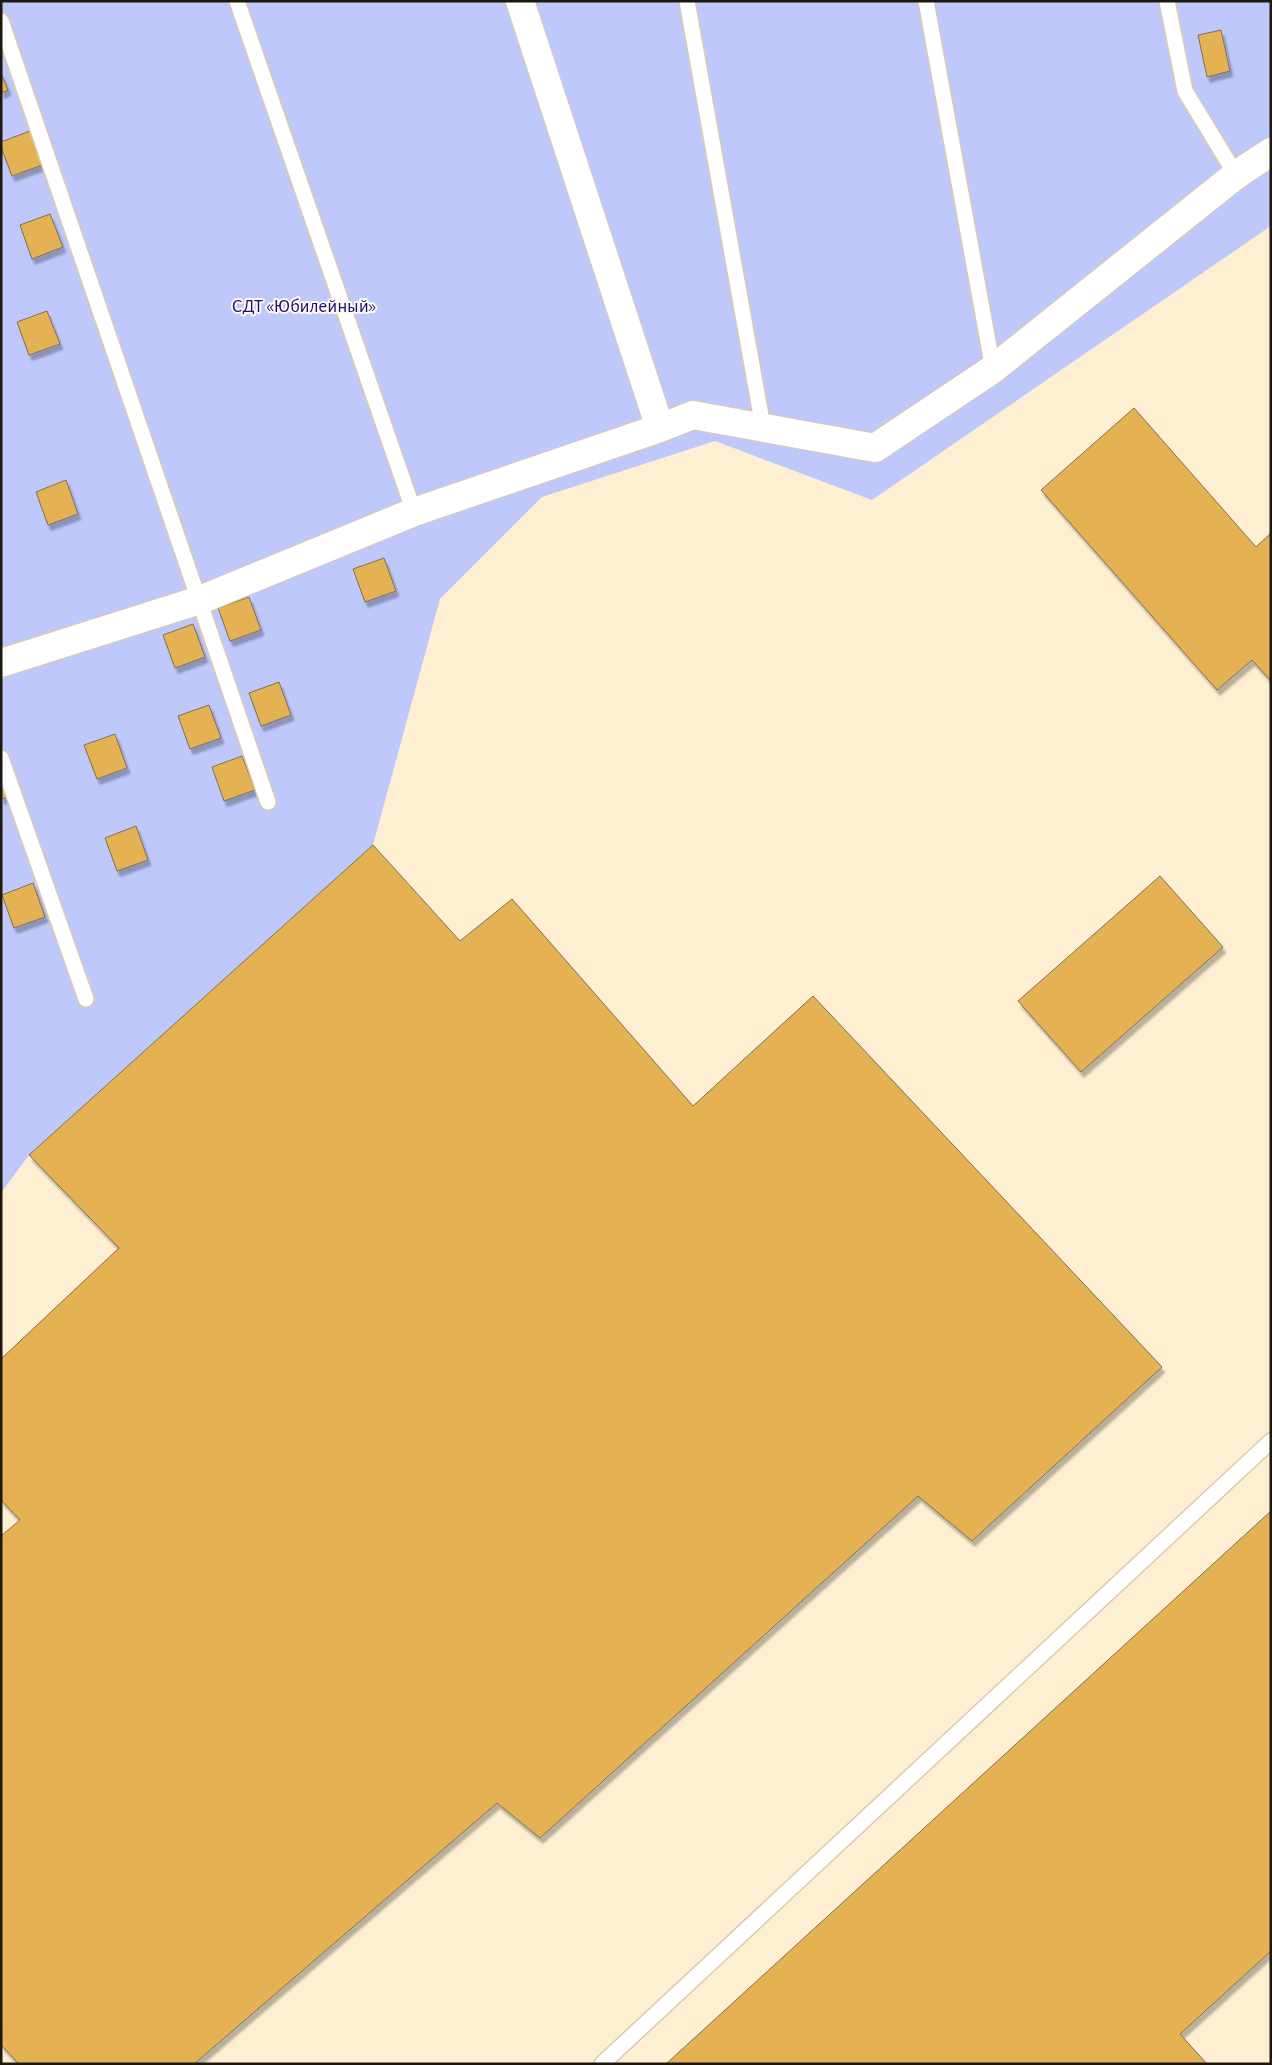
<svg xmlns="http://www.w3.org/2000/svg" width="1272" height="2065" font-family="'Alegreya Sans',sans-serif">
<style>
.built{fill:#feeed2}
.green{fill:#bfc8fb}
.building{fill:#e4b252;stroke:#7f7057;filter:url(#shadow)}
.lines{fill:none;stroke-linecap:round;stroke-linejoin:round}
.lane-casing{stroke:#dacaaf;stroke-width:18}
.street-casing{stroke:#dacaaf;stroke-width:30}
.lane{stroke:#fff;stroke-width:15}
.street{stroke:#fff;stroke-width:28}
.labels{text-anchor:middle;stroke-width:4;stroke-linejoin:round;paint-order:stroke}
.park-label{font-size:19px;fill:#1e0e73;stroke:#fdfaf4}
</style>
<defs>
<filter id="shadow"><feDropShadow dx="3" dy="5.5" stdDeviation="1" flood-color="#0004"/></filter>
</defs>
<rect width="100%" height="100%" fill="#fdfaf4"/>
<!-- built -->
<path class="built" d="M1271,226V2064H1V1193L29,1155L373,845L440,599L542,497L715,441L872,500Z"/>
<!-- green -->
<path class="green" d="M1,1H1271V226L872,500L715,441L542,497L440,599L373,845L29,1155L1,1193Z"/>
<!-- building -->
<path class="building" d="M1221,30L1230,71L1207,77L1198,35Z
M1,73L8,90L1,93Z
M30,131L42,165L12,176L1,147V142Z
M50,214L63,247L32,259L20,225Z
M47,311L60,344L29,355L17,322Z
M1134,408L1256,547L1271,533V681L1252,660L1217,690L1041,490Z
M66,480L78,514L48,525L36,492Z
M384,558L396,591L365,602L353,569Z
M249,597L261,630L230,641L218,608Z
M193,624L205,657L175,668L163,635Z
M279,682L291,715L261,726L249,693Z
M209,705L221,738L190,749L178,716Z
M115,734L127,768L97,779L84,745Z
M242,756L255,790L224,801L212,767Z
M1,780L8,797L1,799Z
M136,826L148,860L117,871L105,838Z
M373,845L460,941L512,899L693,1106L813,996L1162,1367L972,1541L918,1496L540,1838L497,1803L194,2064H19L1,2045V1536L20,1520L1,1500V1359L119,1248L29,1155Z
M1160,876L1223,947L1081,1072L1018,1001Z
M33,883L45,917L14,928L2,895Z
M1271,1511V1951L1180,2034L1207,2064H666Z"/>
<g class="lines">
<!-- lane casing -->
<g class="lane-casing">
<path id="lane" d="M237,1L414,512
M687,1L763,427
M926,1L993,369
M1167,1L1185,91L1236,175
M1,21L268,802
M1,758L86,999
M602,2064L1271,1441"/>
</g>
<!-- street casing -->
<g class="street-casing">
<path id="street" d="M520,1L660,428
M1,663L200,600L414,512L660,428L693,415L875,448L993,369L1236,175L1271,152"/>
</g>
<!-- lane -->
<use href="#lane" class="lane"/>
<!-- street -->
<use href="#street" class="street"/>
</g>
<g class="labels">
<!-- park labels -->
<g class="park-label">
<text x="304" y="312">СДТ «Юбилейный»</text>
</g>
</g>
<!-- border -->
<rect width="1272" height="2065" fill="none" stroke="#1d170e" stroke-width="5"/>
</svg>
